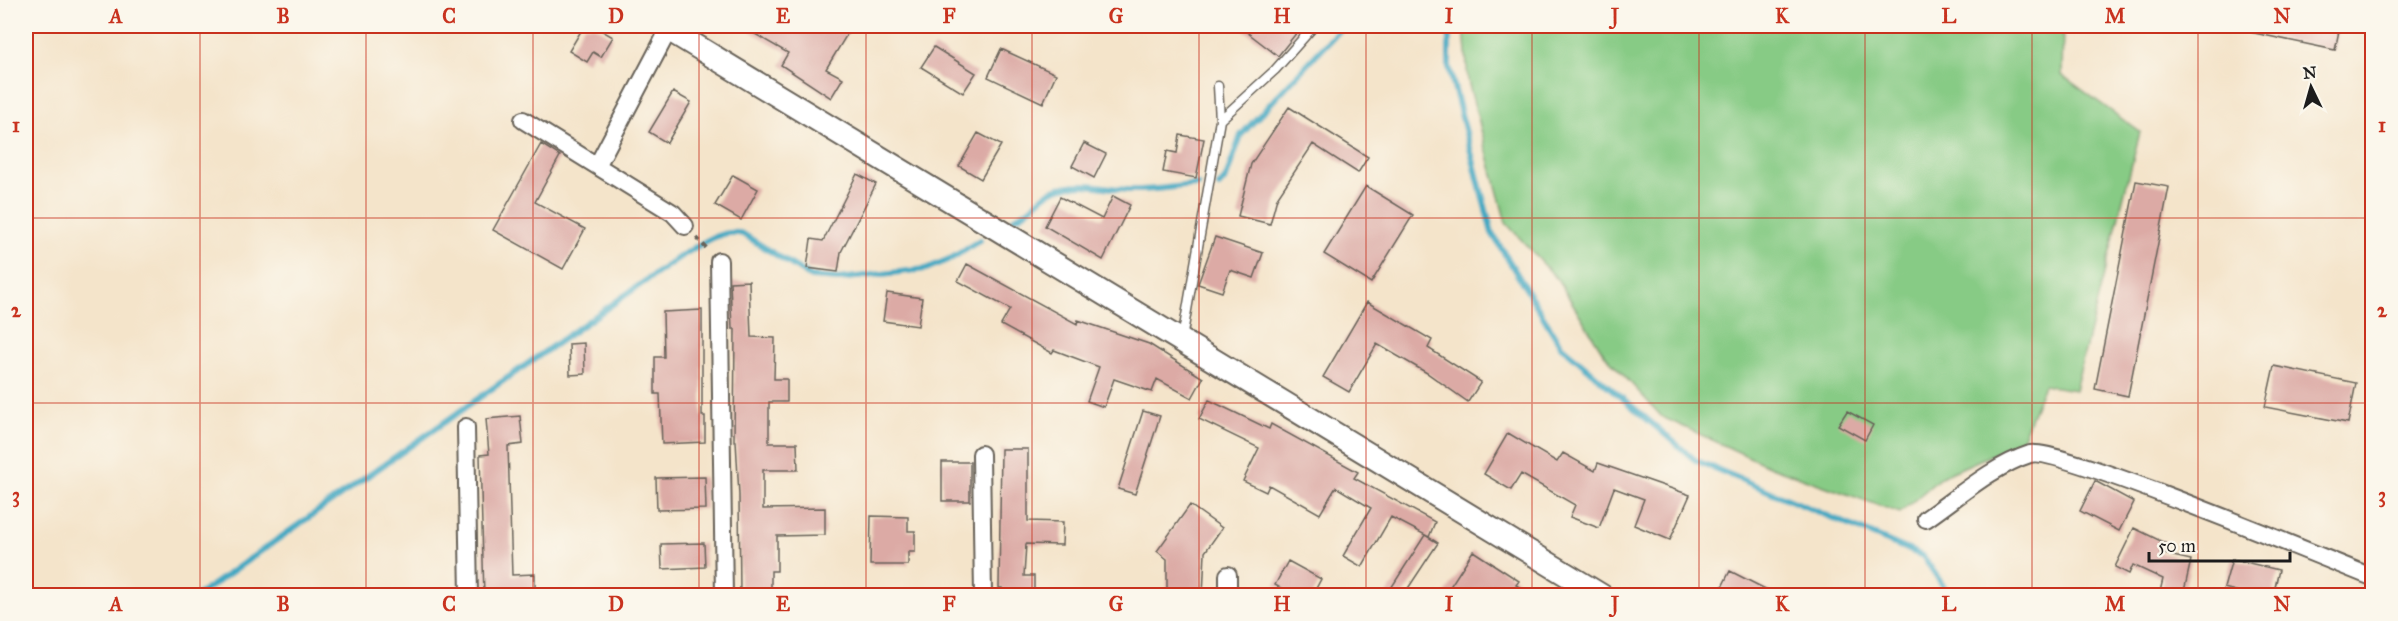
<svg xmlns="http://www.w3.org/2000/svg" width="2398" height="621" font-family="'IM FELL Great Primer',serif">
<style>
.green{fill:#87cb85;stroke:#527450;stroke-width:1.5}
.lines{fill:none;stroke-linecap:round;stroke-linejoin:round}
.stream{stroke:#42a8c2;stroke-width:6}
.building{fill:#dcaaa5}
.lane-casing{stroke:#686259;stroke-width:11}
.street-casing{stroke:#686259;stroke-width:20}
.secondary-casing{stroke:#686259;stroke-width:26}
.path{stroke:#686259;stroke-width:4;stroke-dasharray:4.5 4.5;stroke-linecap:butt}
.lane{stroke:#fff;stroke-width:8}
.street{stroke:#fff;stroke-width:16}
.secondary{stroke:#fff;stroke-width:22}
.grid{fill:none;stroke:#c8321e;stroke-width:1.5;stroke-opacity:0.55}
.neatline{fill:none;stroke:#c8321e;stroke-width:2}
.grid-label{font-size:20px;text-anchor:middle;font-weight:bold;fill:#c8321e}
</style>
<rect width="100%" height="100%" fill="#fbf7ec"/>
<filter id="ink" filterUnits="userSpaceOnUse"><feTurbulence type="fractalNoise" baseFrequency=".0167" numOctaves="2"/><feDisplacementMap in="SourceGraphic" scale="12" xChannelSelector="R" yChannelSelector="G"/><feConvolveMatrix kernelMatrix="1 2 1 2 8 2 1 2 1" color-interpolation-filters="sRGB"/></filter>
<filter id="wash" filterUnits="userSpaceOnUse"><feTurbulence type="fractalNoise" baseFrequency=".008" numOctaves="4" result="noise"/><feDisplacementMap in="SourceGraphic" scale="24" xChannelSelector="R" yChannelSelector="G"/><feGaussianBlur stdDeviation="1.35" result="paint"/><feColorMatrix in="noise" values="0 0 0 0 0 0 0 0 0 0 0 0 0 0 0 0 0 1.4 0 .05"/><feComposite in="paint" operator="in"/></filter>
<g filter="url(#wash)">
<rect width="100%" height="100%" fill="#f4e4ca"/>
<!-- green -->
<path class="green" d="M1464,26H2063L2062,75L2140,132L2075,390L2044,385L2021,442L1941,477L1900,513L1771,467L1662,417L1604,354L1558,280L1506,223L1468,81Z"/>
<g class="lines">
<!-- stream -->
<path class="stream" d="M1449,26V67L1492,233L1561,346L1695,460L1923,556L1950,596
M1219,186L1226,178L1241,135L1343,26
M1014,218C1035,211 1040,191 1064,187C1088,182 1105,188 1128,190C1151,191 1175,186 1198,185
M197,596L681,256C700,245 721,228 743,234L811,277L839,279L926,269L952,258L980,240"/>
</g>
<g id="blocks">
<!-- building -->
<path class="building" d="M584,26H594L613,37L601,57L593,52L587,62L569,51Z
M741,26H852L826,69L843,78L831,98L781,65L788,53Z
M1239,26H1302L1278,56Z
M2250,26H2340L2335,50L2249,32Z
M934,47L976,73L963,93L921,67Z
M1001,49L1056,74L1043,103L988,77Z
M673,92L691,102L667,143L649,132Z
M1289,107L1368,157L1358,173L1313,144L1277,198L1270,224L1238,216L1251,164Z
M978,133L1001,145L981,179L959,166Z
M1180,135L1204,139L1196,178L1163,172L1167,151L1177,153Z
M1084,143L1106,154L1094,178L1072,166Z
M541,144L560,156L535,202L585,229L563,269L493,230Z
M857,174L876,184L841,252L838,272L807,268L811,239L823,241Z
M733,175L758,189L741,220L715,205Z
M2136,181L2169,187L2128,396L2095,389Z
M1366,186L1413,215L1371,283L1324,254Z
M1113,196L1130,205L1103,260L1045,226L1060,197L1102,219Z
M1215,237L1263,253L1254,278L1230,270L1222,292L1198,284Z
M967,264L1077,324L1078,320L1149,344L1203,378L1192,398L1157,379L1152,392L1114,379L1104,407L1087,401L1099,367L1054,350L1052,353L1001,325L1010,309L958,281Z
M749,281L751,337L775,338L774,379H787V402H769V443H797L798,470H763V509L825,508V535L777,536V571H771V596H740L739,495L736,441H734L735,329H732L730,282Z
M887,293L922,298L918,326L883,321Z
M1367,302L1432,340L1428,348L1481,382L1468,402L1427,373L1377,344L1349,392L1323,377Z
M702,310V416H705V442L662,444L660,394H655V357H664L663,312Z
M584,343L585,374L570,375L569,344Z
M2274,366L2356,383L2348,423L2265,407Z
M1209,400L1269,429L1271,424L1358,472L1354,478L1435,522L1429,537L1391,517L1362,567L1343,556L1371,508L1336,487L1320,514L1269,485L1266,492L1243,481L1259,448L1199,419Z
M1143,411L1160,416L1135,494L1118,489Z
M1847,411L1873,425L1865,440L1838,425Z
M520,416L523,444L508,446L512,575L535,574V596H484L480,455L489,454L486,419Z
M1508,433L1557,462L1563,453L1595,471L1598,463L1690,495L1670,540L1634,525L1644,499L1614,488L1599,528L1570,517L1575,505L1521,474L1511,490L1484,474Z
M1001,449H1028V521L1063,522L1062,545L1026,544L1024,576H1034V596H1002V588H999Z
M942,462H970V501H942Z
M705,477L706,509L657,510L656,478Z
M2095,481L2134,502L2119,531L2080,511Z
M1190,505L1222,528L1205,552L1203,596H1167V559L1157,551Z
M871,516L908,517V531H915V552H908V565H870Z
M2134,528L2165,543L2160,553L2191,560L2183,596H2159L2163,579L2133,565L2129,574L2115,567Z
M1425,535L1438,543L1403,596H1386Z
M704,543L705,567L662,569L661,544Z
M1473,551L1519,581L1516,585L1533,596H1444Z
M2232,559L2279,570L2273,596H2254L2224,588Z
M1288,561L1321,579L1312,596H1295L1275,585Z
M1730,571L1779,596H1730L1720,591Z"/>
</g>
</g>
<g filter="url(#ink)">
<use href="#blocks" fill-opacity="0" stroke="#686259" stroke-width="1.5"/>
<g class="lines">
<!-- lane casing -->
<g class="lane-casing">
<path id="lane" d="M1220,120L1275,70L1314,26
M1182,339L1220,120L1218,86"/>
</g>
<!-- street casing -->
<g class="street-casing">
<path id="street" d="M523,120L673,213L685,226
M598,164L669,29
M719,261L724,596
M466,427L469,596
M981,454L983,596
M1926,519C1958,497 1993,466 2030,454C2057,446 2328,560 2372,577
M1228,596V575"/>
</g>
<!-- secondary casing -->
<g class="secondary-casing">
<path id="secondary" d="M663,26L1602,596"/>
</g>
<!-- path -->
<path class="path" d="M697,238L708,250"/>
<!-- lane -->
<use href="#lane" class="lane"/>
<!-- street -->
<use href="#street" class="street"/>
<!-- secondary -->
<use href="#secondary" class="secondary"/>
</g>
</g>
<!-- grid -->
<path class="grid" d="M200,26V596M366,26V596M533,26V596M699,26V596M866,26V596M1032,26V596M1199,26V596M1366,26V596M1532,26V596M1699,26V596M1865,26V596M2032,26V596M2198,26V596M26,218H2372M26,403H2372"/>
<!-- margin -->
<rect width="2398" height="621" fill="none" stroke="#fbf7ec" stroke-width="66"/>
<!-- north arrow -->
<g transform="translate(2311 87) rotate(355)" stroke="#fbf7ec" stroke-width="4.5" paint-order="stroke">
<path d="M0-4.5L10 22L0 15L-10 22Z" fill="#1c1c1c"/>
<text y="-9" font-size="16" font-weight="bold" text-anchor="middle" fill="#1c1c1c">N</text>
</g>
<!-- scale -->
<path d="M2149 552v9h141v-9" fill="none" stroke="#1c1c1c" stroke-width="3"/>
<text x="2158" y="552" font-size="18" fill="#1c1c1c" stroke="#fbf7ec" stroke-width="4.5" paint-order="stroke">50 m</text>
<rect x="33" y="33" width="2332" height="555" class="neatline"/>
<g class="grid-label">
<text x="116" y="23">A</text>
<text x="283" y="23">B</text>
<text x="449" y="23">C</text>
<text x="616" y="23">D</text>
<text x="783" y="23">E</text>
<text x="949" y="23">F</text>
<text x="1116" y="23">G</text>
<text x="1282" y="23">H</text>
<text x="1449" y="23">I</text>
<text x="1615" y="23">J</text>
<text x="1782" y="23">K</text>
<text x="1949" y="23">L</text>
<text x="2115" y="23">M</text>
<text x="2282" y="23">N</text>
<text x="16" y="132">1</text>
<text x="2382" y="132">1</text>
<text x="16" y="317">2</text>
<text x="2382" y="317">2</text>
<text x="16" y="502">3</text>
<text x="2382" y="502">3</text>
<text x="116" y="611">A</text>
<text x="283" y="611">B</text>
<text x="449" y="611">C</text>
<text x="616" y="611">D</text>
<text x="783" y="611">E</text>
<text x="949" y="611">F</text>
<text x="1116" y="611">G</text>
<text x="1282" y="611">H</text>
<text x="1449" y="611">I</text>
<text x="1615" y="611">J</text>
<text x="1782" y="611">K</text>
<text x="1949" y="611">L</text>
<text x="2115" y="611">M</text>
<text x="2282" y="611">N</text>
</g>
</svg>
